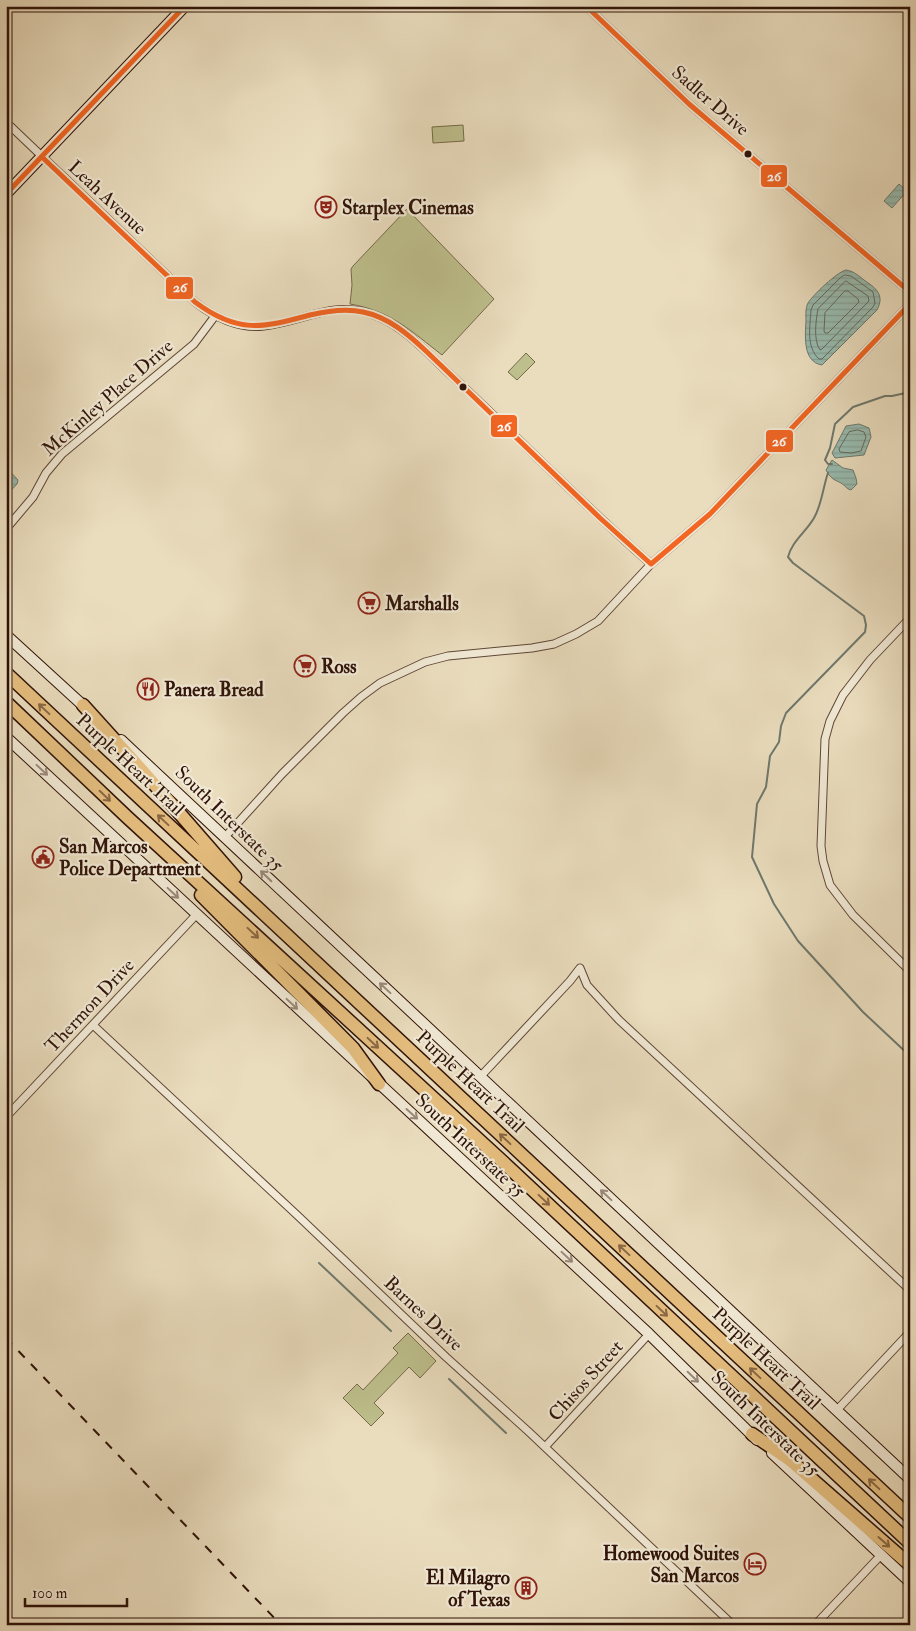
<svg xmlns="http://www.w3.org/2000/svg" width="916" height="1631" font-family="'IM FELL Double Pica',serif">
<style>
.grass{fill:#bdbf8c;stroke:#76694a}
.water{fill:url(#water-rules);stroke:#6e786d}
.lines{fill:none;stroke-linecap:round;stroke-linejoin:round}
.shore{stroke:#64685c;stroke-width:1}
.stream{stroke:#6e786d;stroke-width:2}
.street-casing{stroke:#5e4636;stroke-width:9}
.secondary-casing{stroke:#2f1308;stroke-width:12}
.highway-casing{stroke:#2f1308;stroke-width:15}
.street{stroke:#f1e9d5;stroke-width:7}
.secondary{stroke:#f1e9d5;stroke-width:10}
.highway{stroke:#e5be7f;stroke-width:12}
.rail{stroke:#2f1308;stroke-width:2;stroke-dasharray:9 9;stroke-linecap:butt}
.bus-1-casing{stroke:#f1e9d5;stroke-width:9}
.bus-1{stroke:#f26522;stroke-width:5}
.oneway{stroke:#8a6844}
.oneway2{stroke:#9a8979}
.bus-dot{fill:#2f1308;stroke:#f1e9d5;stroke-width:2}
.labels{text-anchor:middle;stroke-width:4.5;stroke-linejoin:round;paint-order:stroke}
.street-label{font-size:19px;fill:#2f1308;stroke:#f1e9d5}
.poi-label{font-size:19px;font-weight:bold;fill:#2f1308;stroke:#f1e9d5;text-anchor:start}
.line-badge{stroke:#f1e9d5;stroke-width:2}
.badge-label{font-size:14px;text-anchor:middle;font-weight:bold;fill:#fff}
</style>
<defs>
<pattern id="water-rules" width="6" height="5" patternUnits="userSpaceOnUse" patternTransform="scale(1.25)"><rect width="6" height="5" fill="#98bcb1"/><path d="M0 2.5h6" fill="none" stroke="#83a197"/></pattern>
</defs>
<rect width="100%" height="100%" fill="#eaddbe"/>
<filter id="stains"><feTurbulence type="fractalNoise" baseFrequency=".004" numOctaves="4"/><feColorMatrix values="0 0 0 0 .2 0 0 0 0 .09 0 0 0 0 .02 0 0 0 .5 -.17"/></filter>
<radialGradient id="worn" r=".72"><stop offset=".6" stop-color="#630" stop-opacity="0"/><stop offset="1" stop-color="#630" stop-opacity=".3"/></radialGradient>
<!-- grass -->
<path class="grass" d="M463,125L464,141L433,143L432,127Z
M407,209L494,299L442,355C411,331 391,311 350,304L352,285L351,269L353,266Z
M526,353L535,362L517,380L508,372Z
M408,1333L436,1361L420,1378L409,1367L374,1403L384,1413L371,1426L343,1398L357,1384L363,1390L398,1353L393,1348Z"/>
<!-- water -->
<path class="water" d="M899,184L907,191L892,208L884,201Z
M846,270C853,271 858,275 864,280C876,288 885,295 877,310L822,365C803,362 805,337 806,322C806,316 805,309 808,303C813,295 837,272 846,270Z
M859,424L869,428L871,437L864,455L835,458L832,453L846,426Z
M832,460L843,468L853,470L856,478L857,484L851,490C846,489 845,485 841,483C833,479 831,479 826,470Z
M6,467L18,480L17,484L6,496Z"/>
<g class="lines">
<!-- shore -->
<path class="shore" d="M845,275L851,276L873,292L875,303L873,307L822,359H819C806,347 810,327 811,310L813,305L840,278Z
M846,281L868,296L869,301L822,349L820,350C813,340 816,320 818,309Z
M845,291H848L858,299L859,302L828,333H825L824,331L825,313Z
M858,430L864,432L866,437L861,451L851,453L840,452L839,449L849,432Z"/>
<!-- stream -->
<path class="stream" d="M832,464H828L825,460L830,448L835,424L853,407L885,396H892L910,392
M828,473C823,487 822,504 814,518C806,532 792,541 788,557L793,563L864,616L866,625L865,632L786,713L781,726L779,742L770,756L766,787L757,804L752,857L774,904L798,941L863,1012L910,1056
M319,1263L391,1331
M449,1379L506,1433"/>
<!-- street casing -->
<g class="street-casing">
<path id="street" d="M586,6L689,104L910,292
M6,122L195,302C214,317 239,329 264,326C307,321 334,298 379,317C407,329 430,356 452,376C519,438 582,504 651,564
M6,529L33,497L46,473L62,454L194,344L215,316
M910,618L870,660L843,695L830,721L825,739L821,846L823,861L830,885L853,915L910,971
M225,837L282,774L343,713L361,697L380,683L425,662L448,656L532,648L554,644L576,634L598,621L651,564L710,514L910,304
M93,1025L297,1215L446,1357L529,1432L733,1625
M480,1077L570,981L580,968L587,985L619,1020L910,1290
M6,1117L196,915
M837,1410L910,1332
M545,1447L649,1334
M815,1625L881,1555"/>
</g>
<!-- secondary casing -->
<g class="secondary-casing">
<path id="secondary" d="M6,194L185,6
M6,635L88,710
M6,737L649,1334L757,1440
M121,740L910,1479
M772,1453L910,1582"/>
</g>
<!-- highway casing -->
<g class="highway-casing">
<path id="highway" d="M6,673L910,1517
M6,702L127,817L503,1162L910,1543
M83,705L140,768L235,877
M201,895L353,1048L379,1084
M752,1434L790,1460L910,1565"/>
</g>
<!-- street -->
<use href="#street" class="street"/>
<!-- secondary -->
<use href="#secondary" class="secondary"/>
<!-- highway -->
<use href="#highway" class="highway"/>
<!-- rail -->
<path class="rail" d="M6,1338L281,1625"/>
<!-- bus-1 casing -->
<g class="bus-1-casing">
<path id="bus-1" d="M586,6L689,104L910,292
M42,157L195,302C238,334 262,328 310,315C327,311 345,308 363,312C388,317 408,334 427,352L600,518L651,564L710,514L910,304
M6,194L185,6"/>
</g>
<!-- bus-1 -->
<use href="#bus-1" class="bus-1"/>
</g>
<!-- one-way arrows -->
<defs><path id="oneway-shaft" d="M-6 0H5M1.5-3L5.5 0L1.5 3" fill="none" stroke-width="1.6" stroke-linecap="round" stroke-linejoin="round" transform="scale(1.25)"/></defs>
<g class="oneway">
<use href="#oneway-shaft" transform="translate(44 709) rotate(-137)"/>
<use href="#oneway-shaft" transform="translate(105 796) rotate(44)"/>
<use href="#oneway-shaft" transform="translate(163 820) rotate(-137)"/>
<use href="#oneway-shaft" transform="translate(253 933) rotate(43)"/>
<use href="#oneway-shaft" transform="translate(373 1043) rotate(43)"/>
<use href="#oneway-shaft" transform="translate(505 1139) rotate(-137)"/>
<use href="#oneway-shaft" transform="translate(544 1200) rotate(43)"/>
<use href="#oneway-shaft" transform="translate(624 1250) rotate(-137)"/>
<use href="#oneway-shaft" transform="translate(662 1311) rotate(43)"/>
<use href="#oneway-shaft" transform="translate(755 1373) rotate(-137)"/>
<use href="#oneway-shaft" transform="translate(874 1484) rotate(-137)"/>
<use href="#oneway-shaft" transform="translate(884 1542) rotate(41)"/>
</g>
<g class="oneway2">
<use href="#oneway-shaft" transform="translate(42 770) rotate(43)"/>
<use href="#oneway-shaft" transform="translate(266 876) rotate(-136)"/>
<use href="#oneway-shaft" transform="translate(173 893) rotate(43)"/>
<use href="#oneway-shaft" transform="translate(385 988) rotate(-137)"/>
<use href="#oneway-shaft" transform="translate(292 1004) rotate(43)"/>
<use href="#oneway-shaft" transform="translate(412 1114) rotate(42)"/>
<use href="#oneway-shaft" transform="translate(606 1195) rotate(-137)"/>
<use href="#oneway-shaft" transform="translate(567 1257) rotate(43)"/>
<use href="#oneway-shaft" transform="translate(693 1377) rotate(44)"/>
</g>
<!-- icons -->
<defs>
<g id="theatre-ring" transform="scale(1.125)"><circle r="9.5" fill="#f1e9d5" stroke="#8f2418" stroke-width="1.5"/><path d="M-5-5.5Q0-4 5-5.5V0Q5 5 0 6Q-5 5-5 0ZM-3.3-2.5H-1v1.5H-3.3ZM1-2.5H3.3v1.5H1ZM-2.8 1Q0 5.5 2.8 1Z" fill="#8f2418"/></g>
<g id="supermarket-ring" transform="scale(1.125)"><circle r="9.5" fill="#f1e9d5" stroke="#8f2418" stroke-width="1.5"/><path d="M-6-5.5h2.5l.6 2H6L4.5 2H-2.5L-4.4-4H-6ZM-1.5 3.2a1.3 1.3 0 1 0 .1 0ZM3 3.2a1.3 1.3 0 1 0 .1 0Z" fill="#8f2418"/></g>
<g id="restaurant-ring" transform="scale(1.125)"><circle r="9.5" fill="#f1e9d5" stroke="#8f2418" stroke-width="1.5"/><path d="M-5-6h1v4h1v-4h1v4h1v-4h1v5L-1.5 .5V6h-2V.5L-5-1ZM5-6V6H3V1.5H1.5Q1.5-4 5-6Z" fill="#8f2418"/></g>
<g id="civic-ring" transform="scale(1.125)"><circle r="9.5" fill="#f1e9d5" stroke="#8f2418" stroke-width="1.5"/><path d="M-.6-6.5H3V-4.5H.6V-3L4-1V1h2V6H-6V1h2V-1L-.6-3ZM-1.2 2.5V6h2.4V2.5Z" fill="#8f2418"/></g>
<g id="hotel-ring" transform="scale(1.125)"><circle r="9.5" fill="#f1e9d5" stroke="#8f2418" stroke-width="1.5"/><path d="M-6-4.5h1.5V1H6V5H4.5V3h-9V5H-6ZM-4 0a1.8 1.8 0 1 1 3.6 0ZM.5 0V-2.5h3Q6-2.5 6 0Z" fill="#8f2418"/></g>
<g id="building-ring" transform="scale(1.125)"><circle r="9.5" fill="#f1e9d5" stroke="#8f2418" stroke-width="1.5"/><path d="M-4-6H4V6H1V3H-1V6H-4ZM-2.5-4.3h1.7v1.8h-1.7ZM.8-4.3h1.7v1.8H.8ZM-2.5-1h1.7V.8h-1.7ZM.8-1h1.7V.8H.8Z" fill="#8f2418"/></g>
</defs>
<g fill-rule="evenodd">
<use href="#theatre-ring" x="326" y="207"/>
<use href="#supermarket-ring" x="369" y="603"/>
<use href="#supermarket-ring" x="305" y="666"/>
<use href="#restaurant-ring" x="148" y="689"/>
<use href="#civic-ring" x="43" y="857"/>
<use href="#hotel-ring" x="755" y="1564"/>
<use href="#building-ring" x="526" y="1588"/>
</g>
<!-- markers -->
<g class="bus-dot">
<circle cx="748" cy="154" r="4.5"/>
<circle cx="463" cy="387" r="4.5"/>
</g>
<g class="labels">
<!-- street labels -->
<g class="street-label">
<text transform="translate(711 100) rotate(41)" y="7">Sadler Drive</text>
<text transform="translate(108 197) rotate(43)" y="7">Leah Avenue</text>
<text transform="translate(107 397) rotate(-41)" y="7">McKinley Place Drive</text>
<text transform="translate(131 764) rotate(43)" y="7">Purple Heart Trail</text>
<text transform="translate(230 818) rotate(44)" y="7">South Interstate 35</text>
<text transform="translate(89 1005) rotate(-47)" y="7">Thermon Drive</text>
<text transform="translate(471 1081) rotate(43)" y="7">Purple Heart Trail</text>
<text transform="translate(471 1145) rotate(43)" y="7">South Interstate 35</text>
<text transform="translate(424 1313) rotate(43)" y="7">Barnes Drive</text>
<text transform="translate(767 1358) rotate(43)" y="7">Purple Heart Trail</text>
<text transform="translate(585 1380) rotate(-48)" y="7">Chisos Street</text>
<text transform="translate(766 1423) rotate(44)" y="7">South Interstate 35</text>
</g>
<!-- poi labels -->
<g class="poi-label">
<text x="342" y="214">Starplex Cinemas</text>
<text x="385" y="610">Marshalls</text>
<text x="321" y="673">Ross</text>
<text x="164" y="696">Panera Bread</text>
<text x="59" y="853">San Marcos<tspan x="59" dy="22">Police Department</tspan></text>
<text x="739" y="1560" text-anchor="end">Homewood Suites<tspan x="739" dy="22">San Marcos</tspan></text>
<text x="510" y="1584" text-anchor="end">El Milagro<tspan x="510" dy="22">of Texas</tspan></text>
</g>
</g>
<g class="line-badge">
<rect x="760" y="164" width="28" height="24" rx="5" fill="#f26522"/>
<rect x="165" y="276" width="29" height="24" rx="5" fill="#f26522"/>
<rect x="490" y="414" width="28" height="24" rx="5" fill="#f26522"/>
<rect x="765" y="429" width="29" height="24" rx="5" fill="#f26522"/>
</g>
<g class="badge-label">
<text x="774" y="181">26</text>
<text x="180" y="292">26</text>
<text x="504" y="431">26</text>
<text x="779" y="446">26</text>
</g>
<!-- margin -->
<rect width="916" height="1631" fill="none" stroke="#eaddbe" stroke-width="25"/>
<rect x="8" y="8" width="901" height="1616" fill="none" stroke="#2f1308" stroke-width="2.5"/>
<rect x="12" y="12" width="891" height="1606" fill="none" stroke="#2f1308"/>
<!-- scale -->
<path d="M25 1598v8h102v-8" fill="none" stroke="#2f1308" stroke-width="2.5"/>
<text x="32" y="1598" font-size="15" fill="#2f1308" stroke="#f1e9d5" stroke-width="4" paint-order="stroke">100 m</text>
<rect width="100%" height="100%" filter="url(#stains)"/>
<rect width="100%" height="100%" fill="url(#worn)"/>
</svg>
